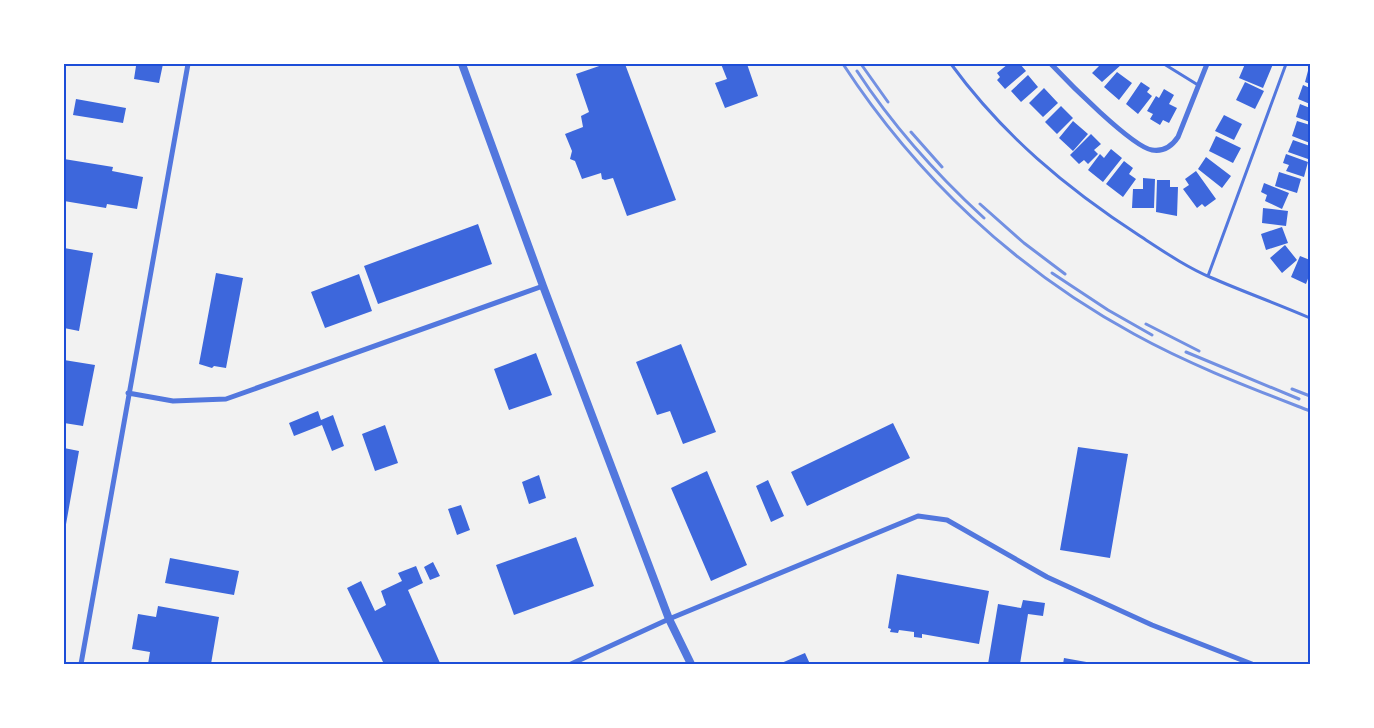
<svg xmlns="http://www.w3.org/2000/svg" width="1374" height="728" font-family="'Golos Text',sans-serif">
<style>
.building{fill:#3d67dc}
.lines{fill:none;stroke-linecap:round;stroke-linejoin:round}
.service{stroke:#5277de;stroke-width:3}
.minor{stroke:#5277de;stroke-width:5}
.tertiary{stroke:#5277de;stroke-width:8}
.rail{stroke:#7290e2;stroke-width:3}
.neatline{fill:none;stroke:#1d4ed8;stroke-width:2}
</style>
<rect width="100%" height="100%" fill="#f2f2f2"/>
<!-- building -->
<path class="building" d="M130,64H163L159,83L134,79L136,66Z
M605,64H625L676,200L627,216L613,178L605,180L602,179L601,173L582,179L575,161L570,159L572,151L565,134L583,127L581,116L589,112L576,74Z
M721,64H747L758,96L725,108L715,83L727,79Z
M1008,64H1020L1026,71L1005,89L997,80L1000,77L997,73Z
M1096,64H1122L1102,82L1092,73L1099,66Z
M1245,64H1273L1263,88L1239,78Z
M1309,67L1310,68V84L1305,82Z
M1117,72L1132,83L1119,100L1104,87Z
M1028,75L1038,87L1021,102L1011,91Z
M1141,82L1150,88L1147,92L1152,96L1138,114L1126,104Z
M1245,82L1264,91L1255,109L1236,100Z
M1303,85L1310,88V104L1298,99Z
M1044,88L1058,103L1043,117L1029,103Z
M1164,89L1174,95L1169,104L1177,108L1169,123L1163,120L1160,125L1150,119L1153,114L1147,111L1156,96L1159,98Z
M76,99L126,108L123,123L73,115Z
M1300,104L1310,108V122L1296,117Z
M1061,106L1073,118L1057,134L1045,122Z
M1224,115L1242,124L1234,140L1215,131Z
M1073,121L1088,134L1073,151L1059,138Z
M1297,121L1310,125V143L1292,136Z
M1091,134L1101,144L1094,150L1098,154L1088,164L1084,160L1079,164L1070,155Z
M1216,136L1241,148L1233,163L1209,151Z
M1293,140L1310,146L1308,159L1288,152Z
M1111,149L1122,158L1103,182L1088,170L1100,154L1104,158Z
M1286,154L1308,162L1304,177L1286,171L1289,165L1283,163Z
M1206,157L1231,176L1222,188L1198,169Z
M64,159L113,167L112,171L143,177L137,209L107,204L106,208L64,201Z
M1124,161L1133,168L1129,174L1136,179L1123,197L1106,184Z
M1196,171L1216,199L1205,207L1202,204L1197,208L1183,189L1189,185L1185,179Z
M1279,172L1301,179L1297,193L1275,186Z
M1143,178L1155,179L1154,208H1132L1133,189H1143Z
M1157,180H1170V187H1178L1177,216L1156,212Z
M1264,183L1289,193L1282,209L1265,201L1267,195L1261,192Z
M1263,208L1288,211L1286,226L1262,223Z
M478,224L492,264L378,304L364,266Z
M1282,227L1288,243L1266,250L1261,234Z
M1285,245L1297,260L1282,273L1270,258Z
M64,248L93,253L79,331L64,328Z
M1300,256L1310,260V273L1306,284L1291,277Z
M216,273L243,278L226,368L214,366L212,368L199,364Z
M359,274L372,311L325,328L311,292Z
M681,344L716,432L683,444L670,411L657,415L636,362Z
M536,353L552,395L509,410L494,369Z
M64,360L95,365L83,426L64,423Z
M318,411L321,420L333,415L344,446L332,451L322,425L294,436L289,423Z
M893,423L910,458L807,506L791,472Z
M385,425L398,463L375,471L362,434Z
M1078,447L1128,454L1110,558L1060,550Z
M64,448L79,451L65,530H64Z
M707,471L747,565L711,581L671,488Z
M539,475L546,498L529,504L522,482Z
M768,480L784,516L771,522L756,486Z
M461,505L470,530L457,535L448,509Z
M576,537L594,586L514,615L496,565Z
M170,558L239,571L234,595L165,583Z
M433,562L440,576L430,580L424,567Z
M416,566L423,583L408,590L440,663L384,664L347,588L361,581L375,611L386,605L381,591L402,581L398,573Z
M897,574L989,591L979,644L922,634V638L914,637V632L899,630L898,633L890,632L891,629L888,628Z
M1023,600L1045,603L1043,616L1028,614L1020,664H988L998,604L1021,608Z
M158,606L219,617L211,664H148L150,652L132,649L138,614L156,617Z
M805,653L810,664H779Z
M1064,658L1092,663V664H1063Z"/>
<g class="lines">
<!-- service -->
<path class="service" d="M951,64C1003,135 1066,188 1140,236C1163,251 1186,267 1212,278C1244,292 1278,304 1310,318
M1164,64L1198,85
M1208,276L1286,64"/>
<!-- minor -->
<path class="minor" d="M1051,64C1067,81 1132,147 1152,150C1164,152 1172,146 1178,137L1207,64
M128,393L173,401L226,399L543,286
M81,664L188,64
M571,664L669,619L918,516L947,520L1047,577L1152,625L1252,664"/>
<!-- tertiary -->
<path class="tertiary" d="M462,64L543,286L669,619L691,664"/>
<!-- rail -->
<path class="rail" d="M843,64C916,176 1016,270 1134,334C1190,365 1251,388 1310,411
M861,64L888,102
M857,71C893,126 936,174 984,218
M911,132L942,167
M980,204L1024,243L1065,274
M1052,273L1108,310L1152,335
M1146,324L1199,351
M1186,352L1299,399
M1292,389L1310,396"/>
</g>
<!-- border -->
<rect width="1374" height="728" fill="none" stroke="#ffffff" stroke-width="130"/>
<rect x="65" y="65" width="1244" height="598" class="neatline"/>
</svg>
